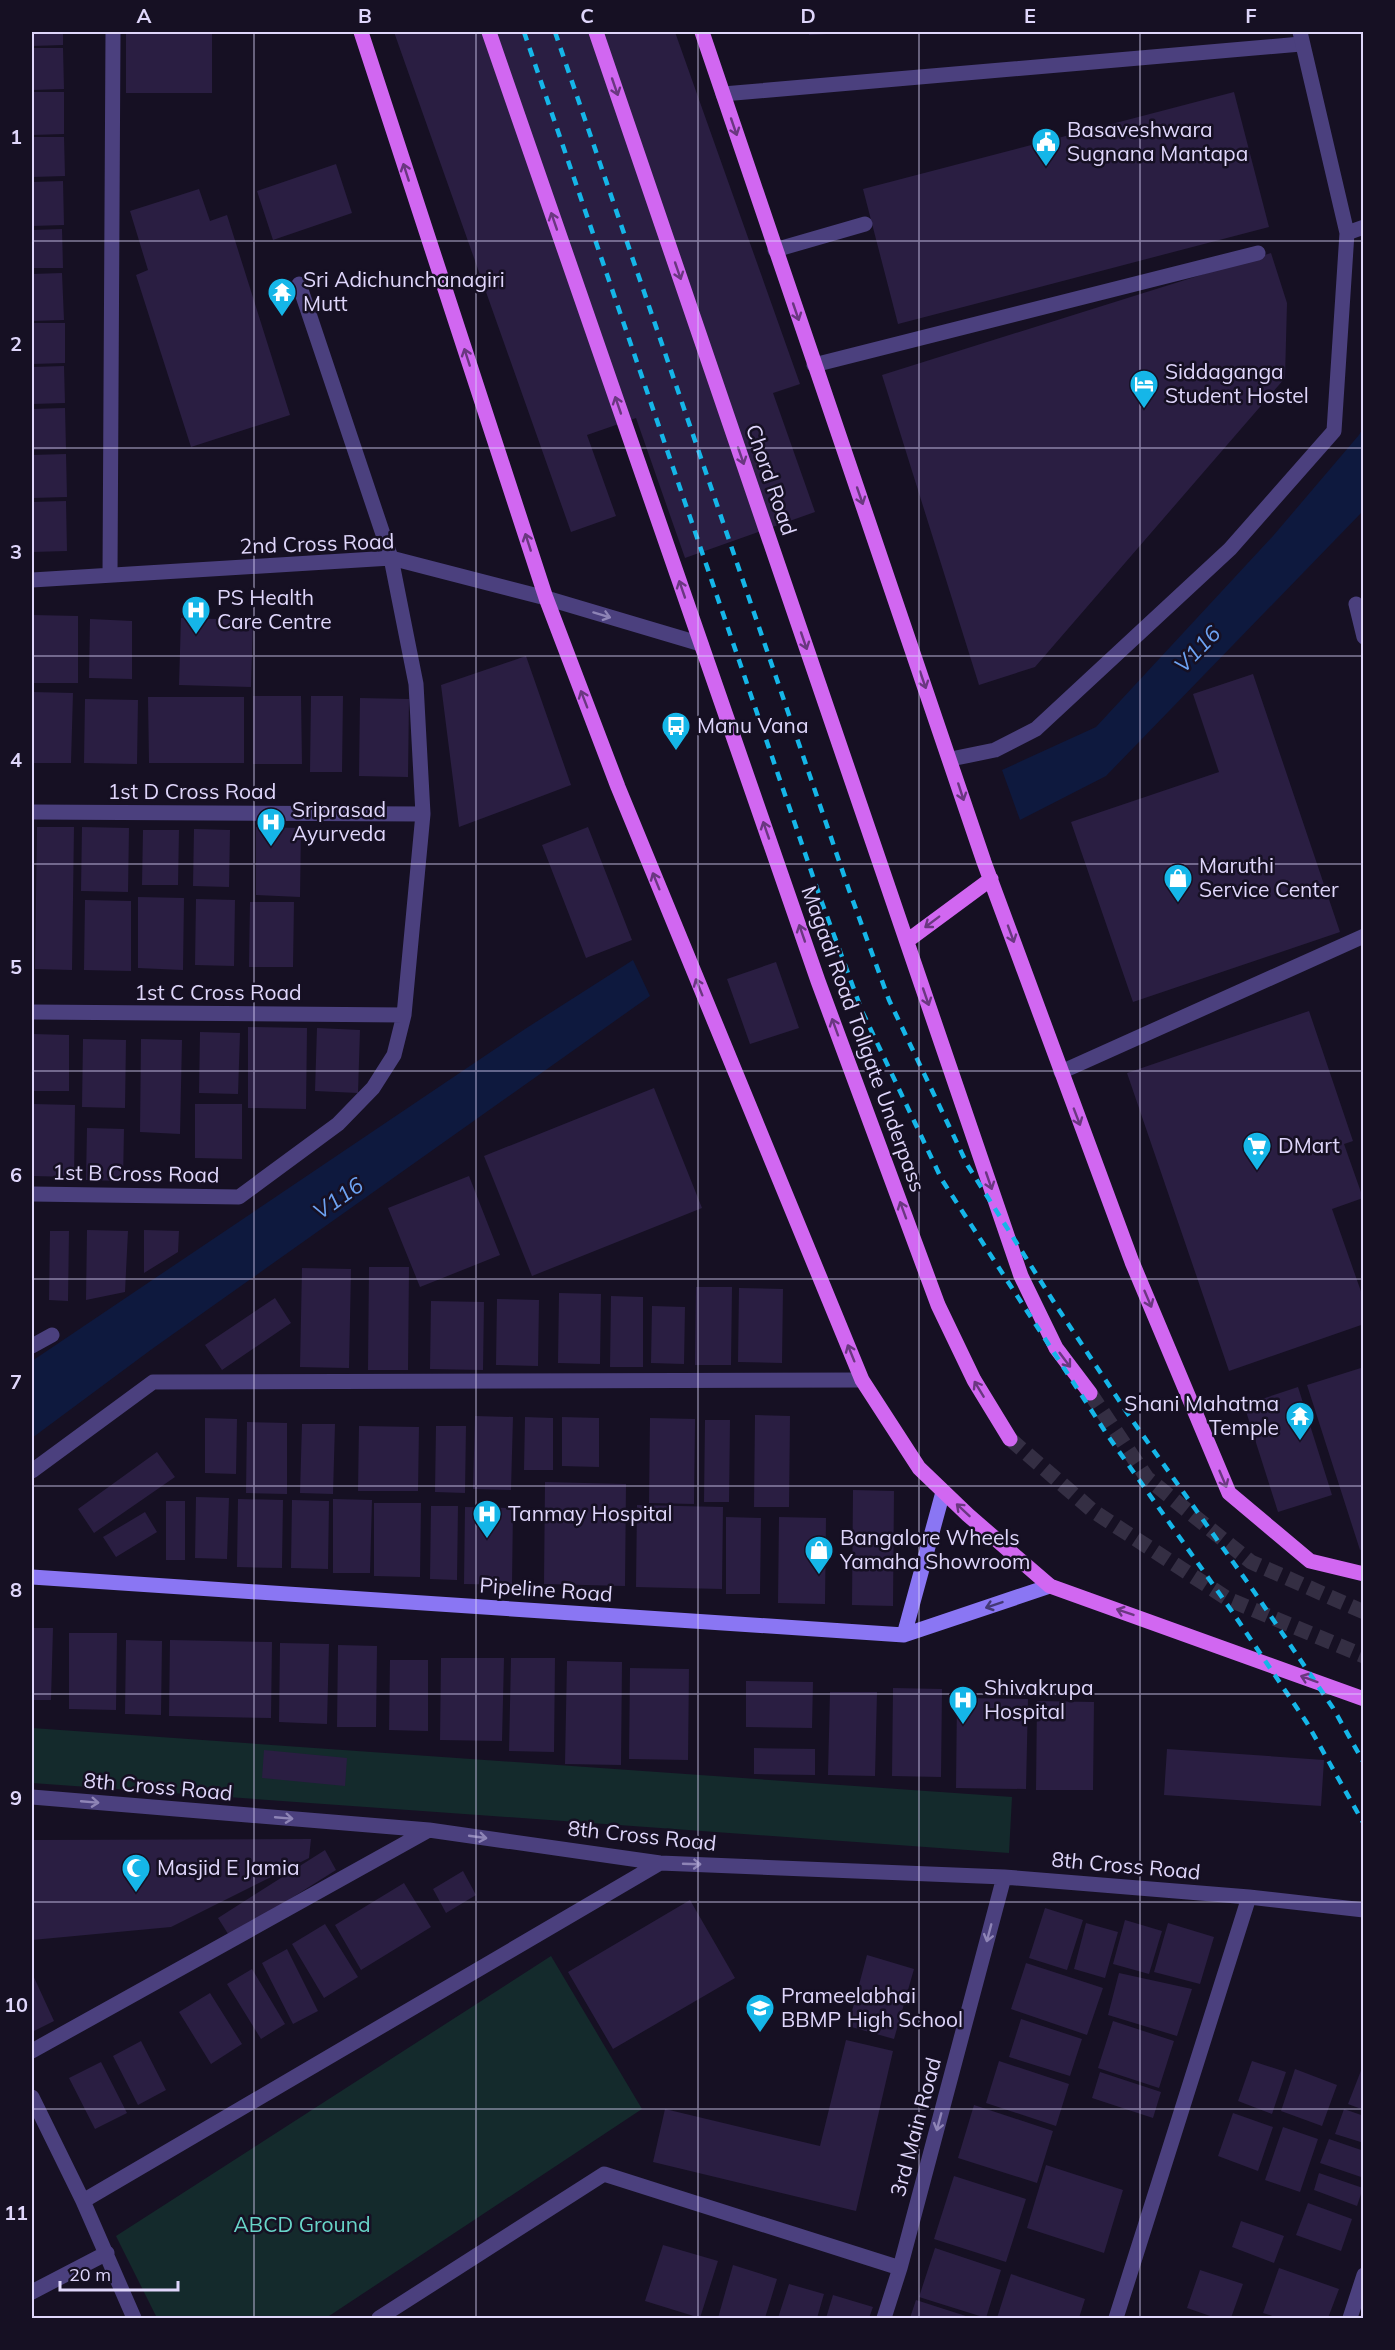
<svg xmlns="http://www.w3.org/2000/svg" width="1395" height="2350" font-family="Mulish,sans-serif">
<style>
.green{fill:#142a2c}
.water{fill:#0e193e}
.building{fill:#2a1e42}
.lines{fill:none;stroke-linecap:round;stroke-linejoin:round}
.primary-tunnel{stroke:#342e43;stroke-width:15;stroke-dasharray:15 8;stroke-linecap:butt}
.lane{stroke:#4b407e;stroke-width:15}
.street{stroke:#4b407e;stroke-width:15}
.secondary{stroke:#8a76f3;stroke-width:15}
.primary{stroke:#d167f1;stroke-width:15}
.rail{stroke:#15b6e8;stroke-width:4.5;stroke-dasharray:9 8;stroke-linecap:butt}
.oneway{stroke:#6a3780}
.oneway2{stroke:#8e84b6}
.oneway3{stroke:#443976}
.grid{fill:none;stroke:#dfd6fb;stroke-width:1.5;stroke-opacity:0.55}
.labels{text-anchor:middle;stroke-width:5;stroke-linejoin:round;paint-order:stroke}
.poi-label{font-size:21px;fill:#dfd6fb;stroke:#161023;text-anchor:start}
.street-label{font-size:21px;fill:#dfd6fb;stroke:#161023}
.park-label{font-size:21px;fill:#68d5c9;stroke:#161023}
.water-label{font-size:22px;font-style:italic;fill:#6da2f2;stroke:#161023}
.neatline{fill:none;stroke:#dfd6fb;stroke-width:2}
.grid-label{font-size:20px;text-anchor:middle;font-weight:bold;fill:#dfd6fb}
</style>
<rect width="100%" height="100%" fill="#161023"/>
<!-- green -->
<path class="green" d="M32,1728L1012,1797L1009,1853L32,1783Z
M551,1956L642,2109L326,2318H157L116,2236Z"/>
<!-- water -->
<path class="water" d="M1363,428V511L1106,776L1020,820L1002,770L1096,727L1273,536L1359,435Z
M633,960L650,996L152,1349L32,1438V1361L525,1029Z"/>
<!-- building -->
<path class="building" d="M32,32H63V45L32,46Z
M126,32H212V93H126Z
M394,32H675L800,384L773,393L815,512L685,558L636,418L587,435L616,516L571,532Z
M809,32H845V33L809,35Z
M32,48H63L64,89L32,90Z
M32,92H64V134L32,135Z
M1234,92L1269,227L898,324L863,189Z
M32,137H64L65,176L32,177Z
M336,164L352,213L273,240L257,191Z
M63,181L64,225L32,226V182Z
M199,189L210,221L227,215L290,415L191,447L136,275L148,270L130,211Z
M62,229L63,268H32V230Z
M1271,253L1287,303L1285,378L1035,667L979,685L882,375Z
M62,273L64,320L32,321V274Z
M32,323H65V363L32,364Z
M64,366L65,403L32,404V367Z
M65,408L66,449L32,450V409Z
M66,454L67,497L32,498V455Z
M66,501L67,551L32,552V502Z
M32,615L78,616V683H32Z
M181,618L253,620L251,687L179,685Z
M90,619L132,621V679L89,678Z
M526,656L571,785L459,827L441,685Z
M1253,674L1340,932L1133,1002L1071,822L1219,772L1193,694Z
M32,692L73,693L71,763H32Z
M253,696H301L302,764H253Z
M311,696H343L342,772H310Z
M148,697H244V763H149Z
M360,698L409,699L408,777L359,776Z
M85,699L138,700L137,764L84,763Z
M37,827H74L72,970L35,969Z
M82,827L129,828L128,892L81,891Z
M256,827L301,828L300,897L256,895Z
M588,827L632,940L586,958L542,845Z
M194,829L230,830L229,887L193,886Z
M143,830H179L178,885H142Z
M138,897L184,898L183,970L138,968Z
M196,899L235,900L234,966L195,965Z
M85,900L131,901V971L84,970Z
M250,902H294L293,967H249Z
M776,962L799,1028L750,1044L727,979Z
M1309,1011L1353,1141L1344,1144L1363,1198L1332,1209L1364,1300V1324L1229,1371L1127,1073Z
M248,1027L307,1028L306,1109L248,1108Z
M317,1028L360,1030L358,1093L315,1091Z
M200,1032L240,1033L238,1094L199,1093Z
M32,1034L69,1035V1091H32Z
M83,1039L126,1040L125,1108L82,1107Z
M141,1039L182,1040L180,1134L140,1132Z
M654,1088L702,1208L532,1276L484,1156Z
M33,1104L75,1105L74,1177L32,1176Z
M195,1104H242V1159L195,1158Z
M87,1128L124,1129L123,1181L86,1180Z
M469,1176L500,1255L420,1287L388,1208Z
M87,1230L128,1231L125,1292L86,1300Z
M144,1230L179,1231L178,1252L144,1273Z
M50,1231H69L68,1301L49,1300Z
M369,1267H409L408,1370H368Z
M302,1268L351,1269L349,1368L300,1367Z
M696,1287H732L731,1365H695Z
M739,1288L783,1289L782,1363L738,1362Z
M559,1293L601,1294L600,1364L558,1363Z
M611,1296L643,1297V1367H610Z
M275,1298L291,1323L222,1370L205,1345Z
M497,1299L539,1300L538,1366L496,1365Z
M431,1301L484,1302L483,1370L430,1369Z
M652,1306L685,1307L684,1364L651,1363Z
M1364,1367V1549L1360,1550L1307,1385Z
M1298,1387L1332,1495L1278,1512L1244,1405Z
M755,1415L790,1416L789,1507H754Z
M475,1416L513,1417L511,1490L473,1489Z
M525,1417L553,1418V1470H524Z
M562,1417L599,1418V1467L562,1466Z
M205,1418L237,1419L236,1474L205,1473Z
M650,1418L695,1419L694,1504L649,1503Z
M705,1420H730L729,1502H704Z
M247,1422L287,1423V1494L246,1493Z
M302,1424H335L333,1494L300,1493Z
M359,1426L419,1427L418,1491H358Z
M436,1426H466L465,1493L435,1492Z
M157,1452L175,1477L94,1533L78,1509Z
M545,1482L626,1484L625,1586L544,1584Z
M853,1490L894,1491L893,1606L852,1605Z
M196,1497L229,1498L227,1559L195,1558Z
M238,1499L283,1500L282,1568L237,1567Z
M333,1499L372,1500L370,1573H333Z
M292,1500L329,1501L328,1569L291,1568Z
M166,1501H185V1560H166Z
M374,1503H421L420,1577L374,1576Z
M637,1505L723,1507L722,1589L636,1587Z
M431,1506H458L457,1580L430,1579Z
M465,1507L513,1508L512,1585L464,1584Z
M145,1512L157,1532L116,1557L103,1537Z
M726,1517L761,1518L760,1594H726Z
M779,1517L826,1518L825,1604L778,1603Z
M32,1628H53L51,1700H32Z
M69,1633H117L116,1710L69,1709Z
M126,1640L162,1641L161,1715L125,1714Z
M170,1640L272,1642L271,1718L169,1716Z
M280,1643L329,1644L327,1724L279,1722Z
M338,1645L377,1646L376,1727H337Z
M441,1658H504L502,1741L440,1740Z
M511,1658H555L554,1752L509,1751Z
M390,1660H428V1731L389,1730Z
M567,1661L622,1662L621,1765L565,1764Z
M630,1668L689,1669L688,1760L629,1759Z
M746,1681L813,1682L812,1728L746,1727Z
M893,1688L942,1689L941,1777L892,1776Z
M830,1692H877L875,1776L828,1775Z
M957,1698L1028,1699L1026,1789L956,1788Z
M1037,1701L1094,1702L1093,1790H1036Z
M754,1748L815,1749V1775L754,1774Z
M1167,1749L1324,1760L1321,1806L1164,1795Z
M264,1750L347,1758L345,1786L262,1778Z
M311,1839L309,1858L171,1927L32,1940V1840Z
M325,1850L336,1870L230,1937L218,1918Z
M463,1871L476,1895L446,1913L433,1889Z
M404,1883L431,1927L361,1970L335,1925Z
M690,1900L735,1978L613,2049L568,1972Z
M1045,1908L1083,1920L1067,1970L1029,1958Z
M1125,1920L1162,1931L1149,1974L1113,1964Z
M1086,1923L1118,1932L1105,1978L1074,1969Z
M1168,1923L1214,1937L1200,1984L1154,1972Z
M325,1924L358,1977L324,1998L292,1944Z
M287,1949L318,2011L293,2024L262,1963Z
M867,1955L914,1969L894,2039L848,2026Z
M1026,1963L1103,1988L1087,2035L1011,2009Z
M252,1969L285,2024L261,2039L227,1984Z
M32,1973L54,2021L32,2032Z
M1119,1973L1192,1989L1177,2036L1108,2015Z
M210,1993L242,2044L211,2064L179,2012Z
M1021,2019L1082,2039L1070,2076L1009,2057Z
M1113,2021L1174,2041L1159,2088L1098,2068Z
M846,2040L893,2051L856,2211L653,2162L665,2109L820,2146Z
M141,2041L166,2090L138,2105L113,2056Z
M999,2061L1069,2084L1056,2126L986,2103Z
M1252,2061L1286,2072L1272,2114L1238,2101Z
M101,2062L127,2113L95,2129L69,2078Z
M1362,2068L1364,2069V2110L1348,2104Z
M1295,2069L1337,2085L1322,2126L1281,2111Z
M1100,2072L1161,2092L1153,2118L1092,2098Z
M974,2105L1053,2131L1037,2183L958,2158Z
M1344,2109L1364,2116V2143L1335,2134Z
M1233,2113L1273,2127L1258,2171L1218,2156Z
M1283,2127L1318,2139L1300,2192L1265,2180Z
M1329,2139L1364,2151V2178L1320,2163Z
M1046,2165L1123,2190L1104,2253L1027,2228Z
M1319,2173L1363,2188L1357,2206L1314,2190Z
M954,2176L1026,2199L1006,2262L934,2239Z
M1308,2203L1352,2219L1341,2251L1296,2235Z
M1241,2221L1284,2236L1274,2263L1232,2247Z
M663,2245L718,2261L700,2318L645,2301Z
M935,2248L1001,2270L986,2318L919,2297Z
M733,2265L777,2279L765,2318H718Z
M1279,2268L1339,2289L1328,2318H1279L1263,2313Z
M1200,2270L1243,2284L1231,2318H1216L1187,2308Z
M1011,2274L1085,2299L1079,2318H997Z
M789,2284L824,2294L817,2318H778Z
M833,2295L873,2307L869,2318H826Z
M916,2300L972,2318H910Z"/>
<g class="lines">
<!-- primary-tunnel -->
<path class="primary-tunnel" d="M1090,1393L1147,1478L1251,1562L1364,1612
M1010,1439L1093,1511L1228,1599L1364,1656"/>
<!-- lane -->
<path class="lane" d="M723,94L1301,44
M775,250L865,224
M299,284L391,558
M814,365L1258,253
M1356,604L1364,637
M1061,1072L1364,936"/>
<!-- street -->
<path class="street" d="M1347,233L1364,227
M110,575L113,32
M32,580L391,558L546,598L701,644
M951,759L995,750L1036,729L1230,549L1334,431L1347,233L1300,32
M32,812L423,814
M32,1012L404,1015
M32,1194L239,1197L338,1124L373,1088L394,1055L404,1015L423,814L416,684L391,558
M32,1346L52,1335
M32,1471L153,1382L862,1380
M32,1797L429,1830L660,1863L1004,1877L1249,1897
M32,2051L429,1830
M32,2097L83,2201L134,2318
M83,2201L660,1863
M32,2292L107,2253
M379,2318L604,2174L900,2268
M884,2318L900,2268L1004,1877
M1116,2318L1249,1897L1364,1910
M1350,2318L1364,2275"/>
<!-- secondary -->
<path class="secondary" d="M32,1577L904,1635L1050,1586
M904,1635L943,1492"/>
<!-- primary -->
<path class="primary" d="M361,32L546,598L618,787L862,1380L919,1468L968,1515L1050,1586L1364,1699
M489,32L818,981L938,1305L974,1380L1010,1439
M596,32L1021,1276L1056,1348L1090,1393
M702,32L984,862L1132,1262L1229,1493L1310,1561L1364,1574
M907,941L991,879"/>
<!-- rail -->
<path class="rail" d="M524,32L821,900L862,1011L942,1180L1108,1436L1231,1610L1307,1723L1364,1824
M555,32L849,890L889,1000L968,1166L1057,1307L1132,1420L1255,1593L1333,1708L1364,1763"/>
</g>
<!-- one-way arrows -->
<defs><path id="oneway-shaft" d="M-6 0H5M1.5-3L5.5 0L1.5 3" fill="none" stroke-width="1.6" stroke-linecap="round" stroke-linejoin="round" transform="scale(1.5)"/></defs>
<g class="oneway">
<use href="#oneway-shaft" transform="translate(615 87) rotate(71)"/>
<use href="#oneway-shaft" transform="translate(734 127) rotate(71)"/>
<use href="#oneway-shaft" transform="translate(406 172) rotate(-108)"/>
<use href="#oneway-shaft" transform="translate(554 221) rotate(-109)"/>
<use href="#oneway-shaft" transform="translate(678 271) rotate(71)"/>
<use href="#oneway-shaft" transform="translate(796 312) rotate(71)"/>
<use href="#oneway-shaft" transform="translate(467 357) rotate(-108)"/>
<use href="#oneway-shaft" transform="translate(618 405) rotate(-109)"/>
<use href="#oneway-shaft" transform="translate(741 456) rotate(71)"/>
<use href="#oneway-shaft" transform="translate(860 496) rotate(71)"/>
<use href="#oneway-shaft" transform="translate(528 542) rotate(-108)"/>
<use href="#oneway-shaft" transform="translate(682 589) rotate(-109)"/>
<use href="#oneway-shaft" transform="translate(804 641) rotate(71)"/>
<use href="#oneway-shaft" transform="translate(923 680) rotate(71)"/>
<use href="#oneway-shaft" transform="translate(584 699) rotate(-111)"/>
<use href="#oneway-shaft" transform="translate(961 792) rotate(72)"/>
<use href="#oneway-shaft" transform="translate(766 830) rotate(-109)"/>
<use href="#oneway-shaft" transform="translate(656 881) rotate(-112)"/>
<use href="#oneway-shaft" transform="translate(932 922) rotate(143)"/>
<use href="#oneway-shaft" transform="translate(802 933) rotate(-109)"/>
<use href="#oneway-shaft" transform="translate(1011 934) rotate(70)"/>
<use href="#oneway-shaft" transform="translate(699 987) rotate(-112)"/>
<use href="#oneway-shaft" transform="translate(926 997) rotate(71)"/>
<use href="#oneway-shaft" transform="translate(835 1027) rotate(-110)"/>
<use href="#oneway-shaft" transform="translate(1077 1117) rotate(69)"/>
<use href="#oneway-shaft" transform="translate(989 1181) rotate(71)"/>
<use href="#oneway-shaft" transform="translate(903 1210) rotate(-110)"/>
<use href="#oneway-shaft" transform="translate(1148 1299) rotate(67)"/>
<use href="#oneway-shaft" transform="translate(851 1353) rotate(-112)"/>
<use href="#oneway-shaft" transform="translate(1065 1360) rotate(53)"/>
<use href="#oneway-shaft" transform="translate(979 1389) rotate(-121)"/>
<use href="#oneway-shaft" transform="translate(1223 1479) rotate(67)"/>
<use href="#oneway-shaft" transform="translate(963 1510) rotate(-137)"/>
<use href="#oneway-shaft" transform="translate(1125 1612) rotate(-161)"/>
<use href="#oneway-shaft" transform="translate(1309 1679) rotate(-160)"/>
</g>
<g class="oneway2">
<use href="#oneway-shaft" transform="translate(602 615) rotate(17)"/>
<use href="#oneway-shaft" transform="translate(90 1802) rotate(5)"/>
<use href="#oneway-shaft" transform="translate(284 1818) rotate(5)"/>
<use href="#oneway-shaft" transform="translate(478 1837) rotate(8)"/>
<use href="#oneway-shaft" transform="translate(692 1864) rotate(2)"/>
<use href="#oneway-shaft" transform="translate(989 1933) rotate(105)"/>
<use href="#oneway-shaft" transform="translate(939 2122) rotate(105)"/>
</g>
<use class="oneway3" href="#oneway-shaft" transform="translate(994 1605) rotate(161)"/>
<!-- grid -->
<path class="grid" d="M254,32V2318M476,32V2318M698,32V2318M919,32V2318M1140,32V2318M32,241H1364M32,448H1364M32,656H1364M32,864H1364M32,1071H1364M32,1279H1364M32,1486H1364M32,1694H1364M32,1902H1364M32,2109H1364"/>
<!-- icons -->
<defs>
<g id="civic-pin" transform="scale(1.5)"><path d="M0 17L-7.5 6A9.5 9.5 0 1 1 7.5 6Z" fill="#15b6e8" stroke="#161023"/><path d="M-.6-6.5H3V-4.5H.6V-3L4-1V1h2V6H-6V1h2V-1L-.6-3ZM-1.2 2.5V6h2.4V2.5Z" fill="#fff"/></g>
<g id="temple-pin" transform="scale(1.5)"><path d="M0 17L-7.5 6A9.5 9.5 0 1 1 7.5 6Z" fill="#15b6e8" stroke="#161023"/><path d="M0-6L5-2H3V0L6.5 2.5H4V6H1.5V3h-3V6H-4V2.5H-6.5L-3 0V-2H-5Z" fill="#fff"/></g>
<g id="hotel-pin" transform="scale(1.5)"><path d="M0 17L-7.5 6A9.5 9.5 0 1 1 7.5 6Z" fill="#15b6e8" stroke="#161023"/><path d="M-6-4.5h1.5V1H6V5H4.5V3h-9V5H-6ZM-4 0a1.8 1.8 0 1 1 3.6 0ZM.5 0V-2.5h3Q6-2.5 6 0Z" fill="#fff"/></g>
<g id="hospital-pin" transform="scale(1.5)"><path d="M0 17L-7.5 6A9.5 9.5 0 1 1 7.5 6Z" fill="#15b6e8" stroke="#161023"/><path d="M-5-5h3v3.5h4V-5h3V5h-3V1.5h-4V5h-3Z" fill="#fff"/></g>
<g id="bus-pin" transform="scale(1.5)"><path d="M0 17L-7.5 6A9.5 9.5 0 1 1 7.5 6Z" fill="#15b6e8" stroke="#161023"/><path d="M-5-6H5V4H4V6H2V4H-2V6H-4V4H-5ZM-3.5-4V0h7V-4ZM-3.5 1.2v1.5H-2V1.2ZM2 1.2v1.5H3.5V1.2Z" fill="#fff"/></g>
<g id="shop-pin" transform="scale(1.5)"><path d="M0 17L-7.5 6A9.5 9.5 0 1 1 7.5 6Z" fill="#15b6e8" stroke="#161023"/><path d="M-5-2.5h2.3a2.7 3.5 0 0 1 5.4 0H5L5.5 6h-11ZM-1.5-2.5h3a1.5 2.3 0 0 0-3 0Z" fill="#fff"/></g>
<g id="supermarket-pin" transform="scale(1.5)"><path d="M0 17L-7.5 6A9.5 9.5 0 1 1 7.5 6Z" fill="#15b6e8" stroke="#161023"/><path d="M-6-5.5h2.5l.6 2H6L4.5 2H-2.5L-4.4-4H-6ZM-1.5 3.2a1.3 1.3 0 1 0 .1 0ZM3 3.2a1.3 1.3 0 1 0 .1 0Z" fill="#fff"/></g>
<g id="mosque-pin" transform="scale(1.5)"><path d="M0 17L-7.5 6A9.5 9.5 0 1 1 7.5 6Z" fill="#15b6e8" stroke="#161023"/><path d="M3.5-4.9A6 6 0 1 0 3.5 4.9A5 5 0 1 1 3.5-4.9Z" fill="#fff"/></g>
<g id="school-pin" transform="scale(1.5)"><path d="M0 17L-7.5 6A9.5 9.5 0 1 1 7.5 6Z" fill="#15b6e8" stroke="#161023"/><path d="M0-5L7-2L0 1L-7-2ZM-4 1L0 2.5L4 1V4Q0 6-4 4Z" fill="#fff"/></g>
</defs>
<g fill-rule="evenodd">
<use href="#civic-pin" x="1046" y="142"/>
<use href="#temple-pin" x="282" y="292"/>
<use href="#hotel-pin" x="1144" y="384"/>
<use href="#hospital-pin" x="196" y="610"/>
<use href="#bus-pin" x="676" y="726"/>
<use href="#hospital-pin" x="271" y="822"/>
<use href="#shop-pin" x="1178" y="878"/>
<use href="#supermarket-pin" x="1257" y="1146"/>
<use href="#temple-pin" x="1300" y="1416"/>
<use href="#hospital-pin" x="487" y="1514"/>
<use href="#shop-pin" x="819" y="1550"/>
<use href="#hospital-pin" x="963" y="1700"/>
<use href="#mosque-pin" x="136" y="1868"/>
<use href="#school-pin" x="760" y="2008"/>
</g>
<g class="labels">
<!-- poi labels -->
<g class="poi-label">
<text x="1067" y="137">Basaveshwara<tspan x="1067" dy="24">Sugnana Mantapa</tspan></text>
<text x="303" y="287">Sri Adichunchanagiri<tspan x="303" dy="24">Mutt</tspan></text>
<text x="1165" y="379">Siddaganga<tspan x="1165" dy="24">Student Hostel</tspan></text>
<text x="217" y="605">PS Health<tspan x="217" dy="24">Care Centre</tspan></text>
<text x="697" y="733">Manu Vana</text>
<text x="292" y="817">Sriprasad<tspan x="292" dy="24">Ayurveda</tspan></text>
<text x="1199" y="873">Maruthi<tspan x="1199" dy="24">Service Center</tspan></text>
<text x="1278" y="1153">DMart</text>
<text x="1279" y="1411" text-anchor="end">Shani Mahatma<tspan x="1279" dy="24">Temple</tspan></text>
<text x="508" y="1521">Tanmay Hospital</text>
<text x="840" y="1545">Bangalore Wheels<tspan x="840" dy="24">Yamaha Showroom</tspan></text>
<text x="984" y="1695">Shivakrupa<tspan x="984" dy="24">Hospital</tspan></text>
<text x="157" y="1875">Masjid E Jamia</text>
<text x="781" y="2003">Prameelabhai<tspan x="781" dy="24">BBMP High School</tspan></text>
</g>
<!-- street labels -->
<g class="street-label">
<text transform="translate(771 480) rotate(71)" y="7">Chord Road</text>
<text transform="translate(317 544) rotate(-2)" y="7">2nd Cross Road</text>
<text x="192" y="799">1st D Cross Road</text>
<text x="218" y="1000">1st C Cross Road</text>
<text transform="translate(863 1039) rotate(70)" y="7">Magadi Road Tollgate Underpass</text>
<text transform="translate(136 1174) rotate(1)" y="7">1st B Cross Road</text>
<text transform="translate(546 1590) rotate(4)" y="7">Pipeline Road</text>
<text transform="translate(158 1787) rotate(5)" y="7">8th Cross Road</text>
<text transform="translate(642 1836) rotate(6)" y="7">8th Cross Road</text>
<text transform="translate(1126 1866) rotate(5)" y="7">8th Cross Road</text>
<text transform="translate(916 2127) rotate(-75)" y="7">3rd Main Road</text>
</g>
<!-- park labels -->
<g class="park-label">
<text x="302" y="2232">ABCD Ground</text>
</g>
<!-- water labels -->
<g class="water-label">
<text transform="translate(1197 649) rotate(-46)" y="8">V116</text>
<text transform="translate(338 1198) rotate(-35)" y="8">V116</text>
</g>
</g>
<!-- border -->
<rect width="1395" height="2350" fill="none" stroke="#161023" stroke-width="66"/>
<!-- scale -->
<path d="M60 2281v9h118v-9" fill="none" stroke="#dfd6fb" stroke-width="3"/>
<text x="69" y="2281" font-size="18" fill="#dfd6fb" stroke="#161023" stroke-width="4.5" paint-order="stroke">20 m</text>
<rect x="33" y="33" width="1329" height="2284" class="neatline"/>
<g class="grid-label">
<text x="144" y="23">A</text>
<text x="365" y="23">B</text>
<text x="587" y="23">C</text>
<text x="808" y="23">D</text>
<text x="1030" y="23">E</text>
<text x="1251" y="23">F</text>
<text x="16" y="144">1</text>
<text x="16" y="351">2</text>
<text x="16" y="559">3</text>
<text x="16" y="767">4</text>
<text x="16" y="974">5</text>
<text x="16" y="1182">6</text>
<text x="16" y="1389">7</text>
<text x="16" y="1597">8</text>
<text x="16" y="1805">9</text>
<text x="16" y="2012">10</text>
<text x="16" y="2220">11</text>
</g>
</svg>
